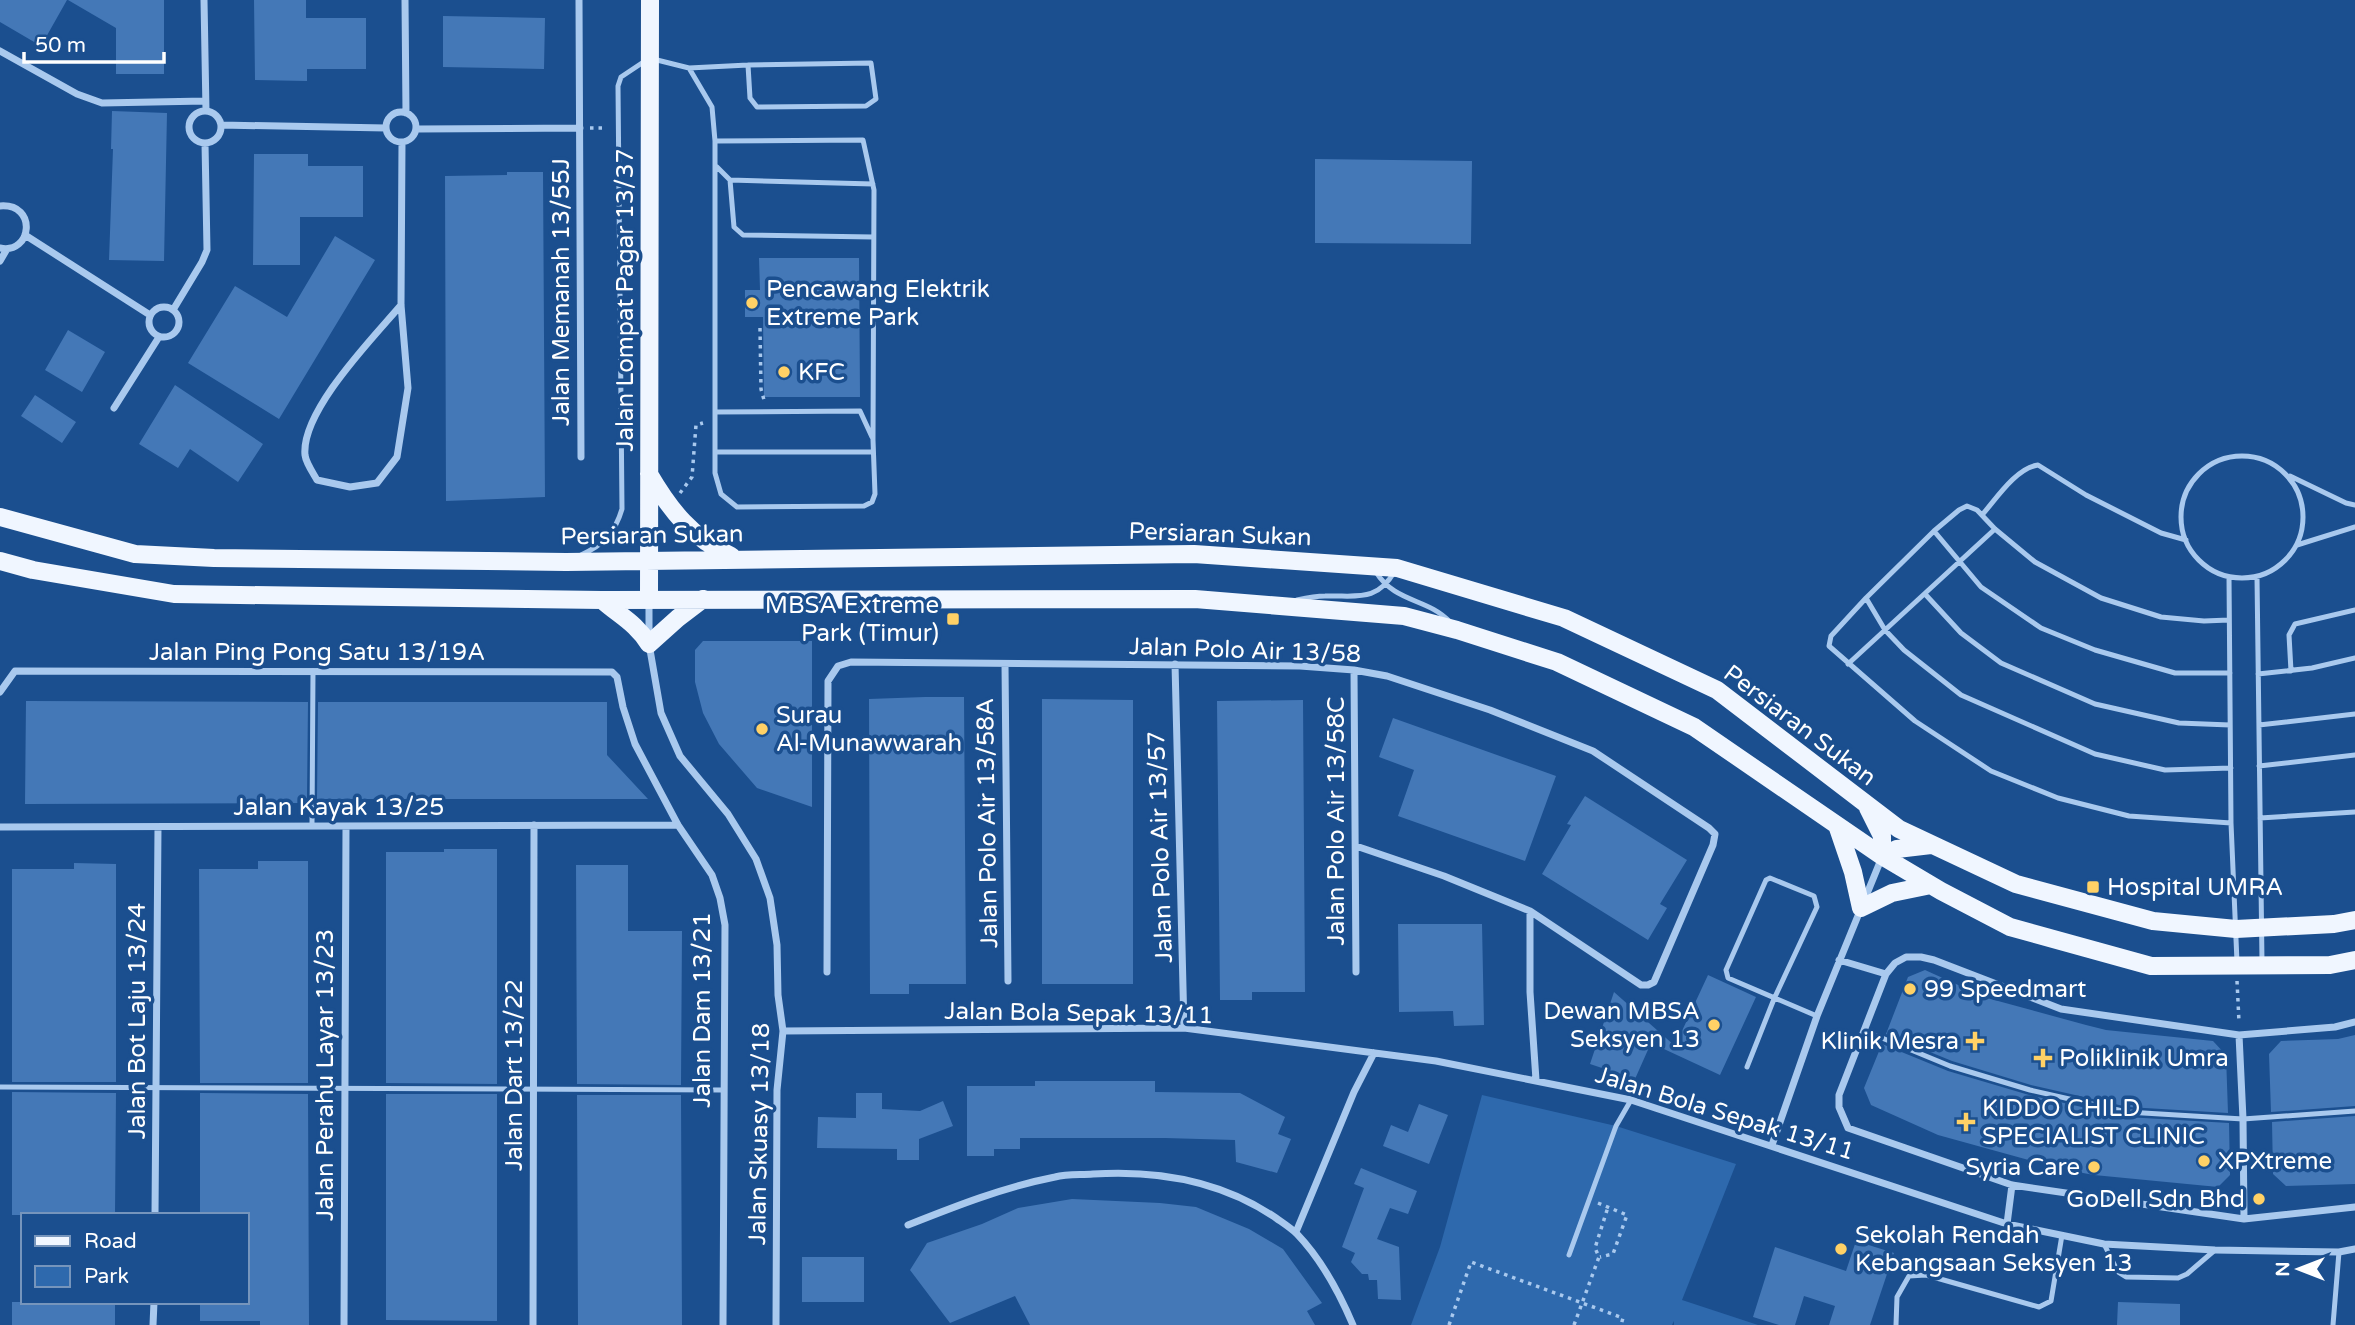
<svg xmlns="http://www.w3.org/2000/svg" width="2355" height="1325" font-family="'Varela Round',sans-serif">
<style>
.park{fill:#2e69ad}
.building{fill:#4478b7}
.lines{fill:none;stroke-linecap:round;stroke-linejoin:round}
.path{stroke:#a9c9ee;stroke-width:3.5;stroke-dasharray:3.5 5;stroke-linecap:butt}
.lane{stroke:#a9c9ee;stroke-width:5}
.street{stroke:#a9c9ee;stroke-width:7}
.primary{stroke:#f0f6ff;stroke-width:18}
.poi-dot{fill:#ffd166;stroke:#1b4f8f;stroke-width:2.5}
.labels{text-anchor:middle;stroke-width:7;stroke-linejoin:round;paint-order:stroke}
.poi-label{font-size:24px;fill:#fff;stroke:#1b4f8f;text-anchor:start}
.street-label{font-size:24px;fill:#fff;stroke:#1b4f8f}
</style>
<rect width="100%" height="100%" fill="#1b4f8f"/>
<!-- park -->
<path class="park" d="M1482,1095L1616,1126L1736,1164L1682,1300L1758,1325H1674V1321L1672,1325H1411L1440,1247Z"/>
<!-- building -->
<path class="building" d="M0,0H67L41,46L0,22Z
M68,0H164V74H116V28Z
M254,0H306V18H366V69H307V81L255,80Z
M443,16L545,18L544,69L443,67Z
M112,111L167,113L164,261L109,260L113,149H111Z
M254,154H308V166H363V217H300V265H253Z
M1315,159L1472,161L1471,244L1315,243Z
M507,172H543L545,497L446,501L445,176L507,175Z
M335,236L375,260L279,419L188,363L235,286L287,317Z
M759,258H859L860,397H764L763,317H745V290H760Z
M68,330L105,352L82,392L45,370Z
M175,385L263,444L238,482L190,449L178,468L139,444Z
M35,395L76,422L62,443L21,416Z
M703,641H812V807L757,788L719,744L703,713L695,682V650Z
M925,697H964L966,984H909V994H870L869,699Z
M1042,699L1133,700V984H1042Z
M1303,700L1305,992H1252V1000H1220L1217,701Z
M26,701L308,702L307,799H302V803L25,804Z
M318,702H607V755L648,799H317Z
M1393,718L1556,776L1525,861L1398,816L1414,770L1379,757Z
M1585,796L1687,860L1660,904L1667,908L1648,940L1542,874L1571,825L1567,824Z
M444,849H497V1084L386,1083V852H444Z
M258,861H308V1083H200L199,869H258Z
M74,863L116,864V1082H12V869H74Z
M576,865H628V931H682L681,1085L577,1084Z
M1398,924H1482L1484,1025L1454,1026L1453,1011L1399,1012Z
M1925,970L1987,998L2086,1025L2106,1030L2213,1041L2226,1055L2228,1113L2128,1107L2031,1085L1952,1061L1886,1034L1908,977Z
M1708,975L1756,997L1720,1075L1651,1043L1635,1079L1590,1064L1614,992L1675,1046Z
M2355,1035V1106L2271,1112L2269,1054L2281,1041L2338,1039Z
M1882,1044L1948,1071L2029,1095L2126,1117L2229,1123L2230,1175L2218,1187L2094,1175L2061,1169L1938,1135L1871,1105L1864,1088Z
M1035,1081H1155V1092L1240,1093L1285,1117L1278,1134L1291,1139L1277,1173L1236,1162L1235,1140L1165,1138H1020V1149H994V1156H967V1086H1035Z
M12,1092L116,1093L115,1215H12Z
M200,1093L308,1094L309,1325H260V1321H200V1302H247V1215H200Z
M856,1093H882V1109L920,1111L943,1101L953,1126L919,1139V1160H897V1149L817,1148L818,1117L856,1118Z
M386,1094H497V1321L386,1320Z
M577,1095H681L682,1325H578Z
M1419,1104L1448,1115L1429,1164L1383,1146L1391,1125L1408,1132Z
M2355,1116V1184L2286,1186L2273,1174L2272,1122Z
M1361,1168L1417,1191L1408,1214L1390,1208L1377,1239L1399,1247L1401,1300L1378,1299L1377,1280H1369L1368,1274H1362L1351,1262L1355,1253L1342,1247L1364,1188L1354,1184Z
M1072,1199L1160,1203L1196,1207L1249,1229L1283,1249L1322,1303L1307,1311L1315,1325H1030L1015,1296L950,1323L910,1270L927,1243L982,1224L1018,1208Z
M1856,1241L1894,1253L1870,1325H1829L1835,1306L1804,1296L1795,1325H1779L1753,1317L1775,1247L1846,1271Z
M802,1257H864V1302H802Z
M12,1302H115V1325H12Z
M2118,1302L2180,1304V1325H2117Z"/>
<g class="lines">
<!-- path -->
<path class="path" d="M590,128H607
M760,328L761,389L764,400
M680,493L692,477L696,425L703,423
M2237,981L2239,1022
M1598,1203L1627,1215L1613,1254L1600,1257
M1449,1325L1471,1262L1623,1318L1621,1325
M1574,1325L1599,1257L1595,1248L1608,1207"/>
<!-- lane -->
<path class="lane" d="M653,59L689,68L712,107L715,141V473L721,494L737,507L864,506L872,502L875,494L873,440L874,190L863,140L715,141
M871,63L876,99L866,106L757,107L750,98L748,65Z
M689,68L748,65
M717,167L730,180L873,184
M730,180L734,227L743,235L873,237
M715,412L860,411L872,437
M715,452H873
M2181 517a61 61 0 1 1 122 0a61 61 0 1 1-122 0Z
M2290,476L2346,503L2355,505
M1982,515C1996,499 2016,468 2038,465L2086,495L2161,533L2186,540
M1934,531L1981,587L2041,628L2095,650L2175,673H2230
M2297,545L2355,527
M581,555C603,545 615,533 622,509L618,86L621,77L645,61
M1376,572C1395,603 1428,598 1450,622
M2229,577L2231,823L2237,962
M2257,577L2262,961
M1925,594L1961,633L2001,663L2095,704L2179,723L2230,725
M1866,598L1885,630L1904,650L1961,695L2095,754L2165,770L2231,768
M1297,600C1306,598 1316,596 1325,596C1357,595 1376,603 1395,571
M2229,620L2204,621L2161,617L2101,598L2035,562L1995,529L1977,510L1967,506L1959,510L1934,531L1866,598L1831,636L1829,646L1915,721L1991,771L2058,798L2129,816L2231,823
M1848,664L1995,529
M2291,671L2289,635L2295,624L2355,610
M2258,674L2312,668L2355,658
M2259,725L2355,714
M2259,766L2355,755
M2260,818L2355,812
M312,826L313,671
M1865,1031L1950,1066L2030,1090L2127,1112L2243,1119L2355,1111
M1747,1067L1774,999L1817,907L1814,896L1770,878L1766,880L1726,970L1728,978L1817,1016
M0,1087L723,1090
M2104,1244L2118,1272L2126,1277L2178,1278L2187,1274L2215,1250
M1569,1255L1616,1126L1631,1100
M1896,1325L1897,1297L1909,1276L1926,1275L2039,1307L2051,1301L2062,1235
M2333,1325L2339,1252"/>
<!-- street -->
<path class="street" d="M204,0L206,111
M405,0L406,113
M579,0L581,457
M0,51L77,94L102,103L205,101
M189 127a16 16 0 1 1 32 0a16 16 0 1 1-32 0Z
M386 127a15 15 0 1 1 30 0a15 15 0 1 1-30 0Z
M221,125L386,128
M417,129L580,128
M0,206C38,203 32,255 0,248
M25,235L150,315
M0,261L7,249
M401,305C373,338 301,411 305,455C306,463 313,473 317,480L350,487L377,483L397,457L408,388L401,305L402,143
M149 322a15 15 0 1 1 30 0a15 15 0 1 1-30 0Z
M173,310L202,262L207,250L205,143
M114,408L159,337
M649,600V644L661,713L680,756L728,814L756,859L770,898L777,945L778,995L783,1031L777,1090L776,1325
M1005,664L1008,981
M1175,664L1184,1028
M1354,670L1356,972
M0,692L15,671L612,672L617,677L623,707L635,744L678,825L712,875L720,898L725,925L723,1325
M0,827L678,825
M1530,911V992L1536,1080
M1839,960L1886,974
M827,972L828,681L838,666L851,662L1300,666L1354,670L1387,676L1490,710L1593,751L1709,828L1715,834L1713,845L1654,982L1648,985H1641L1530,911L1444,876L1356,846
M2355,1022L2335,1027L2239,1035L2061,1009L1934,960L1921,957H1906L1895,963L1886,974L1839,1095V1107L1848,1128L2012,1185L2244,1219L2355,1207
M783,1031L1184,1028L1436,1061L1631,1100L2007,1224L2104,1244L2215,1250L2339,1252L2355,1249
M2239,1035L2243,1119L2244,1219
M1772,1145L1817,1016L1882,857
M155,1215L158,827
M2007,1224L2012,1185
M908,1225C956,1206 1004,1187 1055,1177C1067,1174 1080,1175 1093,1174C1157,1170 1222,1181 1276,1218C1283,1223 1291,1228 1297,1234C1322,1260 1339,1292 1353,1325
M1296,1232L1354,1092L1374,1053
M153,1325L154,1302
M344,1325L346,826
M533,1325L534,825"/>
<!-- primary -->
<path class="primary" d="M649,474C670,510 692,538 731,556
M0,517L135,554L214,558L566,562L1194,554L1397,568L1564,618L1717,690L1899,829L2016,884L2153,921L2236,929L2334,924L2355,920
M0,561L33,570L174,594L602,600L1195,599L1404,616L1457,630L1557,662L1694,727L1882,856L1941,891L2010,927L2151,966L2330,965L2355,960
M649,599L650,0
M602,600C620,616 636,623 649,644L678,618L703,599
M1868,808L1882,836V856L1897,849L1931,845
M1837,825L1853,872L1861,908L1892,893L1931,885"/>
</g>
<!-- markers -->
<g class="poi-dot">
<circle cx="752" cy="303" r="7"/>
<circle cx="784" cy="372" r="7"/>
<rect x="946" y="612" width="14" height="14" rx="3.5"/>
<circle cx="762" cy="729" r="7"/>
<rect x="2086" y="880" width="14" height="14" rx="3.5"/>
<circle cx="1910" cy="989" r="7"/>
<circle cx="1714" cy="1025" r="7"/>
<path d="M1971.5 1030.5h7v7h7v7h-7v7h-7v-7h-7v-7h7z"/>
<path d="M2039.5 1047.5h7v7h7v7h-7v7h-7v-7h-7v-7h7z"/>
<path d="M1962.5 1111.5h7v7h7v7h-7v7h-7v-7h-7v-7h7z"/>
<circle cx="2204" cy="1161" r="7"/>
<circle cx="2094" cy="1167" r="7"/>
<circle cx="2259" cy="1199" r="7"/>
<circle cx="1841" cy="1249" r="7"/>
</g>
<g class="labels">
<!-- poi labels -->
<g class="poi-label">
<text x="766" y="297">Pencawang Elektrik<tspan x="766" dy="28">Extreme Park</tspan></text>
<text x="798" y="380">KFC</text>
<text x="939" y="613" text-anchor="end">MBSA Extreme<tspan x="939" dy="28">Park (Timur)</tspan></text>
<text x="776" y="723">Surau<tspan x="776" dy="28">Al-Munawwarah</tspan></text>
<text x="2107" y="895">Hospital UMRA</text>
<text x="1924" y="997">99 Speedmart</text>
<text x="1700" y="1019" text-anchor="end">Dewan MBSA<tspan x="1700" dy="28">Seksyen 13</tspan></text>
<text x="1959" y="1049" text-anchor="end">Klinik Mesra</text>
<text x="2059" y="1066">Poliklinik Umra</text>
<text x="1982" y="1116">KIDDO CHILD<tspan x="1982" dy="28">SPECIALIST CLINIC</tspan></text>
<text x="2218" y="1169">XPXtreme</text>
<text x="2080" y="1175" text-anchor="end">Syria Care</text>
<text x="2245" y="1207" text-anchor="end">GoDell Sdn Bhd</text>
<text x="1855" y="1243">Sekolah Rendah<tspan x="1855" dy="28">Kebangsaan Seksyen 13</tspan></text>
</g>
<!-- street labels -->
<g class="street-label">
<text transform="translate(561 292) rotate(-90)" y="8">Jalan Memanah 13/55J</text>
<text transform="translate(625 300) rotate(-90)" y="8">Jalan Lompat Pagar 13/37</text>
<text transform="translate(1220 534) rotate(2)" y="8">Persiaran Sukan</text>
<text transform="translate(652 535) rotate(-1)" y="8">Persiaran Sukan</text>
<text transform="translate(1245 650) rotate(2)" y="8">Jalan Polo Air 13/58</text>
<text x="317" y="660">Jalan Ping Pong Satu 13/19A</text>
<text transform="translate(1800 725) rotate(37)" y="8">Persiaran Sukan</text>
<text x="339" y="815">Jalan Kayak 13/25</text>
<text transform="translate(1336 821) rotate(-90)" y="8">Jalan Polo Air 13/58C</text>
<text transform="translate(987 823) rotate(-91)" y="8">Jalan Polo Air 13/58A</text>
<text transform="translate(1160 847) rotate(-92)" y="8">Jalan Polo Air 13/57</text>
<text transform="translate(702 1010) rotate(-90)" y="8">Jalan Dam 13/21</text>
<text transform="translate(1079 1013) rotate(1)" y="8">Jalan Bola Sepak 13/11</text>
<text transform="translate(137 1021) rotate(-90)" y="8">Jalan Bot Laju 13/24</text>
<text transform="translate(325 1075) rotate(-90)" y="8">Jalan Perahu Layar 13/23</text>
<text transform="translate(514 1075) rotate(-90)" y="8">Jalan Dart 13/22</text>
<text transform="translate(1725 1113) rotate(17)" y="8">Jalan Bola Sepak 13/11</text>
<text transform="translate(759 1134) rotate(-89)" y="8">Jalan Skuasy 13/18</text>
</g>
</g>
<!-- legend -->
<rect x="21" y="1213" width="228" height="91" fill="#1b4f8f" stroke="#7695bc" stroke-width="2"/>
<rect x="35" y="1236" width="35" height="10" fill="#f0f6ff" stroke="#7695bc" stroke-width="2"/>
<text x="84" y="1248" font-size="21" fill="#ffffff">Road</text>
<rect x="35" y="1266" width="35" height="21" fill="#2e69ad" stroke="#7695bc" stroke-width="2"/>
<text x="84" y="1283" font-size="21" fill="#ffffff">Park</text>
<!-- north arrow -->
<g transform="translate(2299 1269) rotate(270)" stroke="#1b4f8f" stroke-width="5" paint-order="stroke">
<path d="M0-5L12 26L0 18L-12 26Z" fill="#ffffff"/>
<text y="-10" font-size="19" font-weight="bold" text-anchor="middle" fill="#ffffff">N</text>
</g>
<!-- scale -->
<path d="M24 52v10h140v-10" fill="none" stroke="#ffffff" stroke-width="3.5"/>
<text x="35" y="52" font-size="21" fill="#ffffff" stroke="#1b4f8f" stroke-width="5" paint-order="stroke">50 m</text>
</svg>
